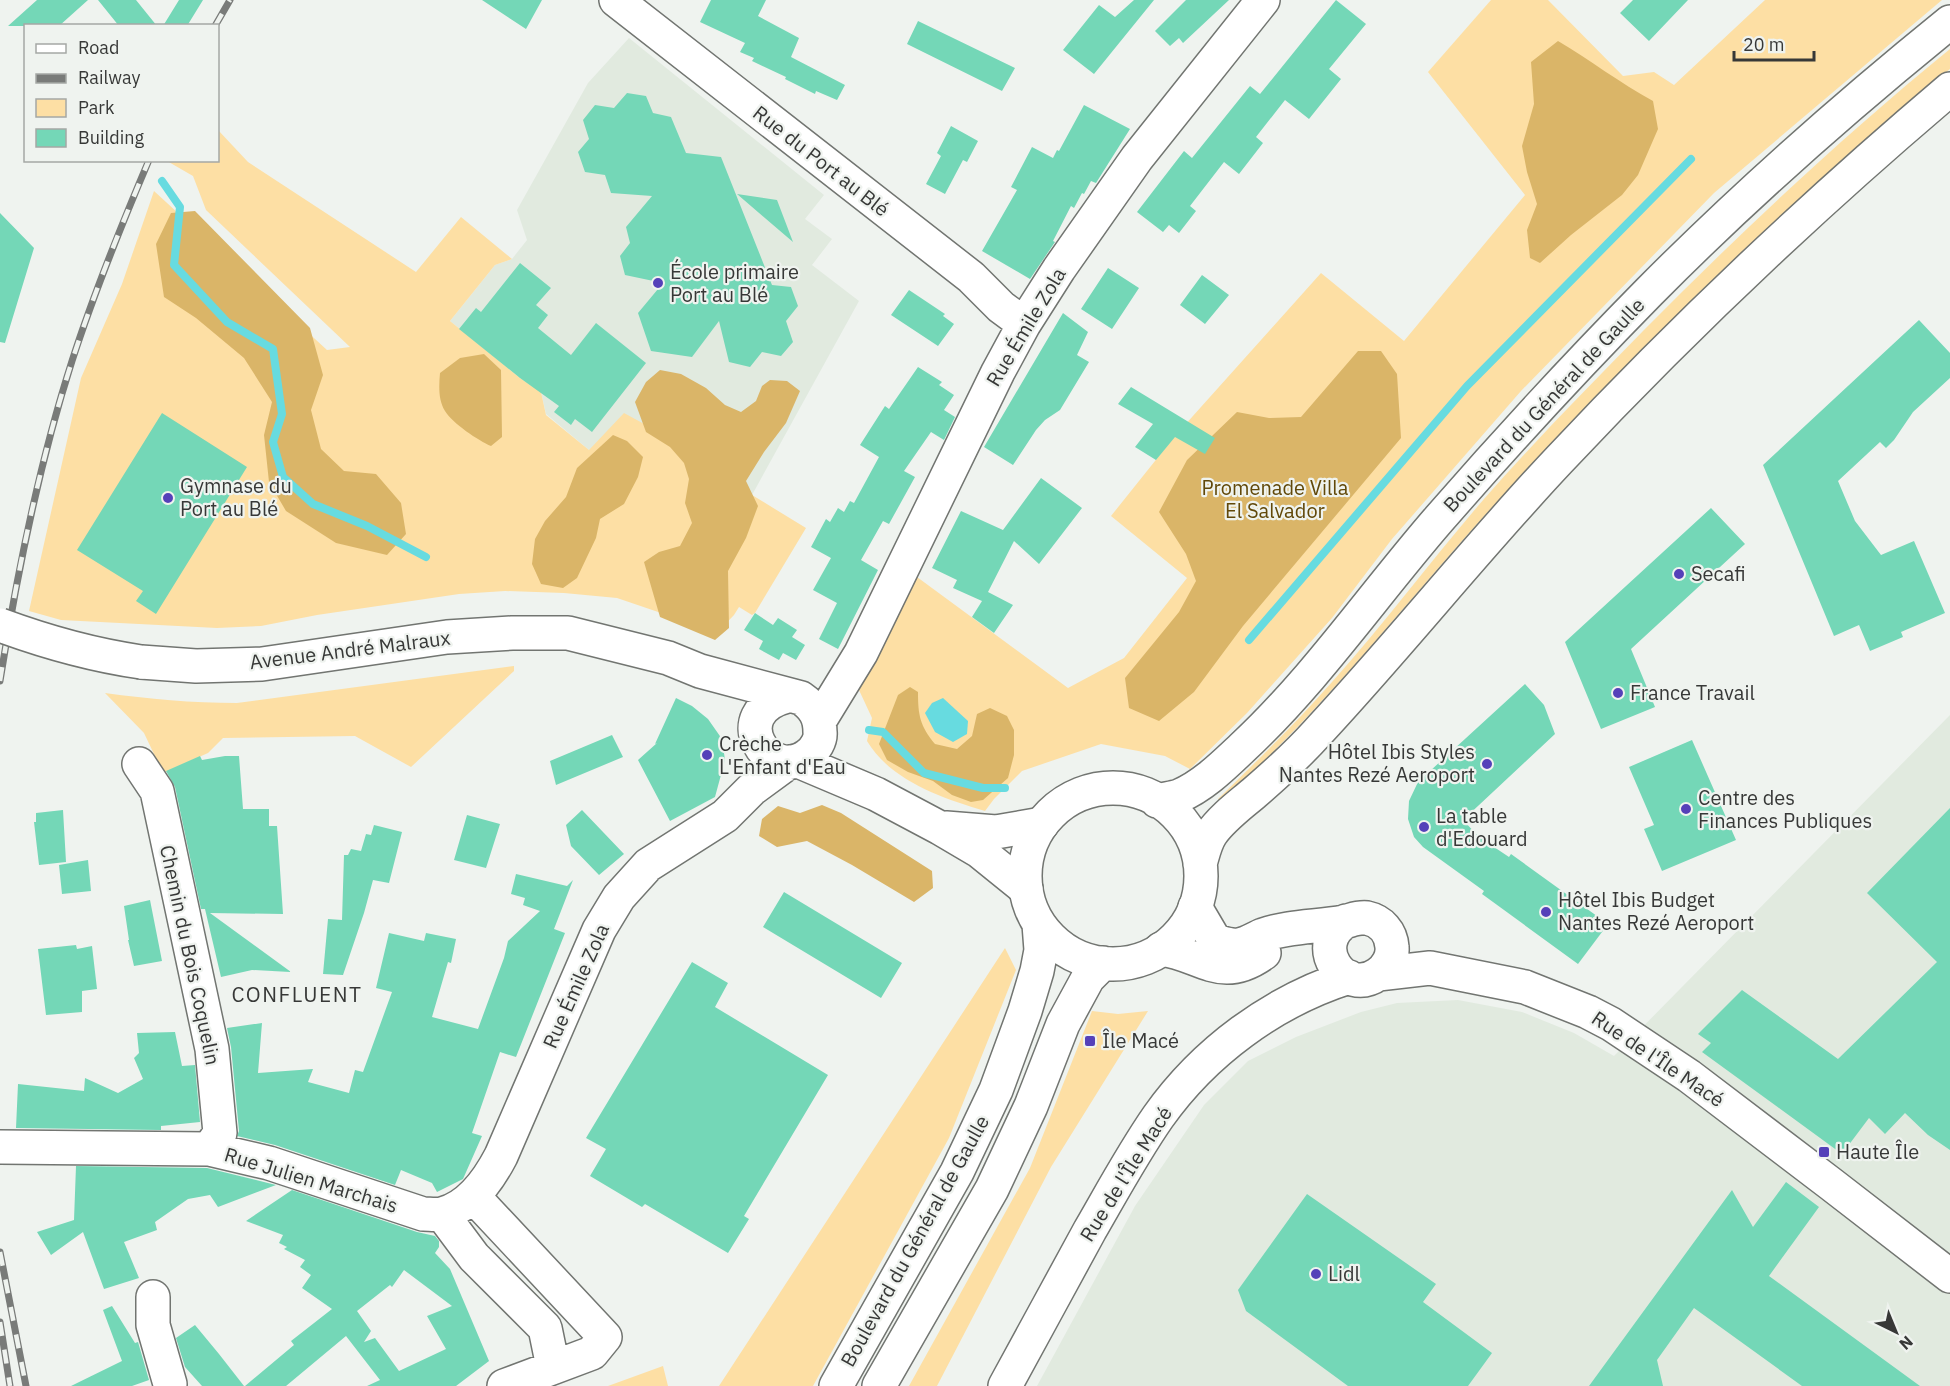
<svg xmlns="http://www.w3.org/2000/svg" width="1950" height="1386" font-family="'IBM Plex Sans',sans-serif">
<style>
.built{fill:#e1eadf}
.green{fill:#fddfa4}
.forest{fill:#dab568}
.water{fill:#67dbe0}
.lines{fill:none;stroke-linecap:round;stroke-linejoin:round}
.stream{stroke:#67dbe0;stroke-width:8}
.building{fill:#74d7b7;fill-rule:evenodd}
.minor-casing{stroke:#727571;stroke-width:36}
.major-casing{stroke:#727571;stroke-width:36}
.minor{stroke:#fff;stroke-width:33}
.major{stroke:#fff;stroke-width:33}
.rail-casing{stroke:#797b79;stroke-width:7}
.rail{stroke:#eff3ef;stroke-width:4.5;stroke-dasharray:14;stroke-linecap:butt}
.minor-bridge-casing{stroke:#727571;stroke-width:36;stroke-linecap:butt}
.minor-bridge{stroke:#fff;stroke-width:33}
.poi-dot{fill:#5541b9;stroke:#eff3ef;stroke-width:2}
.labels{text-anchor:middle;stroke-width:4.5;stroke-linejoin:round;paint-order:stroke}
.street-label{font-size:20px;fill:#373837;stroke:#eff3ef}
.poi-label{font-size:20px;fill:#373837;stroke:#eff3ef;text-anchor:start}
.park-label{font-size:20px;fill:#614809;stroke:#eff3ef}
.neighbourhood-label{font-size:21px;letter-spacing:1.5px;fill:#373837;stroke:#eff3ef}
</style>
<rect width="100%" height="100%" fill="#eff3ef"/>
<!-- built -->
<path class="built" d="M629,38L824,195L805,219L832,239L812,265L859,301L752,495L589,450L546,414L541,392L520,378L450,321L495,265L512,259L527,240L517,210L588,83Z
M1950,715V1386H1037L1135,1206L1204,1105L1248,1061L1296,1037L1361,1012L1397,1003L1458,1000L1522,1012L1574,1033L1614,1056Z"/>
<!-- green -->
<path class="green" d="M1491,0H1548L1623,76L1654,72L1674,85L1765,0H1942L1714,193L1521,391L1392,539L1332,618L1247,713L1190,769L1165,756L1101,744L1022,771L994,799L985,811C942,798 891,781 867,741L872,718L859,690L917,577L1068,688L1124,658L1187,578L1111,516L1175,436L1321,273L1404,341L1525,195L1428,72Z
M1950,49V69C1889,118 1832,171 1775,224C1678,314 1584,406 1495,504C1404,604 1322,712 1220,802L1218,799C1257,761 1296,723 1332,682C1385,623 1432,559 1484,499C1535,441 1589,386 1643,331C1741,232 1842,137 1950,49Z
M218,130L248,162L416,272L461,217L512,259L495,265L450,321L520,378L541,392L546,415L589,450L624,413L646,425L752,495L806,528L755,613L752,615L739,607L734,615L712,638L667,615L617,598L564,593L505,591L459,594L317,615L261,626L217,628L61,620L29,611L81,378L122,284L154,191L327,350L350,347L206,210L193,176L167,161L218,160Z
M514,666V671L411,767L355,736L223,738L208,753L163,773L144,733L105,693C149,699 192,703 237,703Z
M1005,948L1016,970L949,1138L813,1386H719Z
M1092,1011L1118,1014L1148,1011L1051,1167L937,1386H909L1030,1168Z
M663,1366L668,1386H608Z"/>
<!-- forest -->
<path class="forest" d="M1558,41C1590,60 1620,83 1653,101L1658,129L1638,175L1622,195L1571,235L1540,263L1530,258L1527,230L1537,204L1527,172L1522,146L1534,104L1531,62Z
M195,211L310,328L323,375L311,410L321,449L344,471L376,474L401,503L406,534L387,555L336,543L286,511L269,482L264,435L272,402L244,358L196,318L164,297L156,244L171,213Z
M1358,351H1381L1397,374L1401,438L1243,626L1194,692L1159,721L1129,708L1125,678L1179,612L1196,581L1186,554L1159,512L1187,460L1237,412L1269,418L1301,417Z
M484,354L501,370L502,437L491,446C479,441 452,423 445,411C438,400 439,385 440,373L460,358Z
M660,370L681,374L706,388L725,405L741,412L756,401L762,386L770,380L787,381L800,391L786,423L764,452L746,481L758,506L746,538L728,571L729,628L715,640L660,617L644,562L659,552L680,546L692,523L685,503L689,479L684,463L670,447L646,432L635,402L646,382Z
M613,435L627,441L643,457L638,477L624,504L600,519L596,538L577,578L563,588L541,584L532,564L535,539L545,521L566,497L577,468Z
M910,687L918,692C918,715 920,726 935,744L957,749L972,736L977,714L990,708L1007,716L1014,730V755L1008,778L983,800L971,802L952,795L933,781L908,772L887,760L879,744L898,695Z
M822,805L841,813L932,871L933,888L914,902L852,865L807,841L777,847L759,836L762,819L778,806L800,813Z"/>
<!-- water -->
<path class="water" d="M943,698L968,721L967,734L953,742L935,732L925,713L932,703Z"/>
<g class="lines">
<!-- stream -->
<path class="stream" d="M162,181L180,207L174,265L227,322L273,349L282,414L273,442L283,477L313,504L367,526L426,557
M1249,640L1467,386L1691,159
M869,730L883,732L924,773L983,788H1005"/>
</g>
<!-- building -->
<path class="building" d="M37,0H88L59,26H8Z
M98,0H136L157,26H119Z
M179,0H203L187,26H163Z
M482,0H542L526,29Z
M711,0H766L758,16L799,38L791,57L845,85L837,100L816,91L815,94L785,79L786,77L752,61L754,58L740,52L745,43L700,22Z
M1134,0H1154L1094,74L1063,50L1099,5L1115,17Z
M1186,0H1229L1183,43L1179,38L1170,46L1155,31Z
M1336,0L1366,24L1329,69L1341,79L1309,119L1285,100L1256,137L1263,143L1239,174L1224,162L1190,206L1196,211L1179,233L1169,225L1163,232L1137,212L1184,151L1192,158L1250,86L1260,94Z
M1633,0H1688L1649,41L1620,13Z
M918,21L1015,68L1002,91L907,44Z
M627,93L646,96L653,113L671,117L686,153L721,157L772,285L791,287L798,306L786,321L793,342L781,356L762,352L750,367L729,362L719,321L692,357L651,351L638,313L663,283L625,275L620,256L630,243L626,227L652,196L611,193L605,175L585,172L578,152L589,139L583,120L595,105L614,108Z
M1084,105L1130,129L1096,183L1091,181L1084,194L1082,193L1074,208L1071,206L1053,241L1055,242L1030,279L982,251L1017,190L1011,187L1032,147L1053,158L1057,150L1059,151Z
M951,126L978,141L967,162L963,160L945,194L926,184L941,156L937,153Z
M737,194L777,200L793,242Z
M0,213L34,248L5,343L0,342Z
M520,263L551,288L536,305L548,315L538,328L571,355L596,323L646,363L592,432L575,419L571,425L554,412L559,406L520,378L459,329L476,308L481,312Z
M1108,268L1139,288L1112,329L1081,309Z
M1202,275L1229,295L1205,324L1180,305Z
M909,290L945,314L943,316L954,324L938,346L891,315Z
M1063,313L1088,332L1077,355L1089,362L1060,410L1045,420L1036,430L1013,465L984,447Z
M1919,320L1950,353V378L1913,412L1894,440L1886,448L1880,442L1838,481L1855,521L1881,555L1914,541L1945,613L1901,632L1903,637L1870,651L1859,625L1834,636L1763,465Z
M918,367L942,382L939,385L954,395L944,410L955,417L944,440L931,432L904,471L915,477L889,524L883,521L861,560L878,570L838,649L819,639L837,603L813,590L831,558L811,547L826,519L830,522L838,508L844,512L850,501L854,503L879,457L860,445L885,406L889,409Z
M1131,387L1215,438L1205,454L1175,437L1156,460L1135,447L1153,424L1118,404Z
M162,413L247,467L156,614L136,601L143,591L77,550Z
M1041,478L1082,508L1039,564L1014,541L988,592L1013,605L994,633L972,617L982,601L953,588L957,580L932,568L961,511L1003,530Z
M1711,508L1745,544L1631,649L1655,707L1601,729L1565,642Z
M755,613L773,625L778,618L797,630L792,637L805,645L796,660L783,653L779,660L759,649L763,641L744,630Z
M1525,684L1544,705L1555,734L1463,820L1479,837L1509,857L1511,854L1608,924L1578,964L1482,894L1484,891L1423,847L1414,837L1408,819L1409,801L1418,782Z
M676,698L692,706L708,719L722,739L725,760L715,797L670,821L638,760L657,743L655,744Z
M612,735L623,757L556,785L550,761Z
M1692,740L1736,840L1662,871L1644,829L1654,825L1629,767Z
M200,756L202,760L225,756H239L243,809H269V826H277L283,914L210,913L291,972L252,970L221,977L205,909H201L175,787L166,771Z
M1950,808V1150L1928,1135L1905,1113L1885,1134L1869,1118L1842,1154L1702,1052L1711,1043L1698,1034L1742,990L1838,1059L1937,962L1867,893Z
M63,810L66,862L39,865L34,822H36V813Z
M582,810L624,854L599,875L571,846L566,825Z
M467,815L500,824L486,868L454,860Z
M374,825L402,832L389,883L373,880L364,913L343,975L323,974L328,919L342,920L344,855H348L351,849L361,851L366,834L371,835Z
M88,860L91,891L62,894L59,865Z
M516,874L567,886L573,880L554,929L565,933L516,1057L500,1052L472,1133L482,1136L463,1179L437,1192L432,1183L401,1170L395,1185L275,1145L237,1136L239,1131L231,1047L227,1028L262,1023L258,1073L313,1069L308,1082L349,1093L355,1070L363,1072L392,992L376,988L389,933L424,941L426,933L456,939L451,963L448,962L432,1017L478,1029L504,958L508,941L540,911L523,905L525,898L511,894Z
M784,892L902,963L881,998L763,927Z
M150,900L162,961L134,966L128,940H129L124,906Z
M76,945L77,949L92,946L97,989L82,991V1012L46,1015L38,949Z
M692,962L728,983L715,1007L828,1075L744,1216L749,1219L728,1253L645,1204L642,1207L590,1176L606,1149L586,1138Z
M175,1032L182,1066L195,1065L200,1122L161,1126V1130L16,1128L18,1084L84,1091L85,1078L118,1093L143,1079L134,1058L139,1053L137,1033Z
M76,1166L207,1168L276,1185L218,1207L210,1195L188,1199L155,1222L157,1230L124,1242L139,1278L104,1289L83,1232L51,1255L37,1232L74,1220Z
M1786,1182L1819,1207L1769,1276L1920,1386H1802L1694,1308L1657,1360L1663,1386H1589L1732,1190L1753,1227Z
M292,1190L417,1232L435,1236L439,1241V1247L435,1253L450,1269L489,1361L456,1386H367L380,1380L346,1336L286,1386H245L294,1345L291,1341L332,1309L302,1288L311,1275L300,1267L305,1260L284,1249L287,1247L279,1243L283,1235L246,1221ZM404,1270L452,1306L427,1316L446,1349L399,1371L375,1338L364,1342L371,1331L357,1311L390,1285L392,1287Z
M1307,1194L1436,1284L1423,1302L1492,1353L1468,1386H1348L1246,1311L1238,1290Z
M112,1306L135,1343L138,1342L149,1380L132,1386H71L122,1361L103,1310Z
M195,1325L219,1354L244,1386H202L185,1367L176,1338Z"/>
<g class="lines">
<!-- minor casing -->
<g class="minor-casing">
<path id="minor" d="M616,0L971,277L1001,307L1024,324
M141,662L196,666L262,664L447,637L512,633H568L668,658L700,671L801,698C814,707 820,716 820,732C821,740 815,750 808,755C769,785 723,713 787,696
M820,720L861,653L998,372L1024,324L1059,269L1137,158L1263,0
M798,761L876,794L940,828L979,851L1026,889
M139,764L157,791L212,1049L220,1133L209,1149
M946,828L996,832L1042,824
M1195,907L1215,941C1223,943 1230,946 1238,945C1247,944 1255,938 1263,935C1289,926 1318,927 1344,922C1352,920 1358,917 1367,918C1381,921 1391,932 1392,947C1393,957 1387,968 1378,974C1344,998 1308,945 1346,921
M1161,949C1203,955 1221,984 1264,953
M1378,974L1430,968L1525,987L1588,1012L1611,1024L1689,1076L1831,1184L1950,1276
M0,1147L209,1149L269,1163L423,1214C429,1214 436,1215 442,1214C470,1207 489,1179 501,1156L599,930L619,897L648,865L725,816L752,789L789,762
M473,1196L605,1337L592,1353L504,1386
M442,1214L474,1257L545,1328L553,1367
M153,1297V1325L170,1384
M1005,1386C1033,1334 1062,1282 1090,1230C1112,1192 1133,1153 1158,1117C1204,1052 1273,1001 1349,977"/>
</g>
<!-- major casing -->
<g class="major-casing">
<path id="major" d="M1025 876a88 88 0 1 1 176 0a88 88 0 1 1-176 0Z
M1157,801C1164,799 1173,798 1179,796C1203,786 1224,765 1242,748C1316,679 1373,595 1439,519C1507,441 1577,365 1649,292C1744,196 1845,107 1950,22
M1200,864C1203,854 1205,843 1211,834C1222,818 1240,805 1254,793C1276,774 1298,754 1317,733C1400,644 1476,548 1559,460C1682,329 1813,205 1950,89
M836,1386L957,1172L996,1090L1025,1011L1037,971L1041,950L1039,924
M879,1386L992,1189L1031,1106L1063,1024L1088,978L1103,963"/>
</g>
<!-- minor -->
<use href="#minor" class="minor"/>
<!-- major -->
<use href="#major" class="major"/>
<!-- rail casing -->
<g class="rail-casing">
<path id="rail" d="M215,26L230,0
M0,681C17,573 39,464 72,361C94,293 121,226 149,160
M0,1252L26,1386
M0,1322L10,1386"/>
</g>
<!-- rail -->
<use href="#rail" class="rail"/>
<!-- minor-bridge casing -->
<g class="minor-bridge-casing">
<path id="minor-bridge" d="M0,625C46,642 93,655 141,662"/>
</g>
<!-- minor-bridge -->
<use href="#minor-bridge" class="minor-bridge"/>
</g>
<!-- markers -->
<g class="poi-dot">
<circle cx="658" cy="283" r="6"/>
<circle cx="168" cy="498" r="6"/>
<circle cx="1679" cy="574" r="6"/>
<circle cx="1618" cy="693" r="6"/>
<circle cx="707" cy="755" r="6"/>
<circle cx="1487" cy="764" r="6"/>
<circle cx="1686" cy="809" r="6"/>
<circle cx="1424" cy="827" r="6"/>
<circle cx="1546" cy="912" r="6"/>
<rect x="1084" y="1035" width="12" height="12" rx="3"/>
<rect x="1818" y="1146" width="12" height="12" rx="3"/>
<circle cx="1316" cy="1274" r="6"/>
</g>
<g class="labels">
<!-- street labels -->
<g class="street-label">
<text transform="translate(821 161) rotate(38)" y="7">Rue du Port au Blé</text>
<text transform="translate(1026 327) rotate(-59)" y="7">Rue Émile Zola</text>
<text transform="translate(1544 405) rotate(-47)" y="7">Boulevard du Général de Gaulle</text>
<text transform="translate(350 650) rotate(-7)" y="7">Avenue André Malraux</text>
<text transform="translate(190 955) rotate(78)" y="7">Chemin du Bois Coquelin</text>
<text transform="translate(576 986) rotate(-66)" y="7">Rue Émile Zola</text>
<text transform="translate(1658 1059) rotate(34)" y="7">Rue de l'Île Macé</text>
<text transform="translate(1126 1174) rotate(-58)" y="7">Rue de l'Île Macé</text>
<text transform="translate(311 1180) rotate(17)" y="7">Rue Julien Marchais</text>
<text transform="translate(915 1241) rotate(-61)" y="7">Boulevard du Général de Gaulle</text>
</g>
<!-- poi labels -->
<g class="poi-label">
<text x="670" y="279">École primaire<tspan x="670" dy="23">Port au Blé</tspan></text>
<text x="180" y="493">Gymnase du<tspan x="180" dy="23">Port au Blé</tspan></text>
<text x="1691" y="581">Secafi</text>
<text x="1630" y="700">France Travail</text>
<text x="719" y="751">Crèche<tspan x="719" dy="23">L'Enfant d'Eau</tspan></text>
<text x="1475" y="759" text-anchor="end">Hôtel Ibis Styles<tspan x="1475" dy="23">Nantes Rezé Aeroport</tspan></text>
<text x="1698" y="805">Centre des<tspan x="1698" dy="23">Finances Publiques</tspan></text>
<text x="1436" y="823">La table<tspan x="1436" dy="23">d'Edouard</tspan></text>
<text x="1558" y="907">Hôtel Ibis Budget<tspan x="1558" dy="23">Nantes Rezé Aeroport</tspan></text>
<text x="1102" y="1048">Île Macé</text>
<text x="1836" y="1159">Haute Île</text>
<text x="1328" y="1281">Lidl</text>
</g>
<!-- park labels -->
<g class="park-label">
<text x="1275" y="495">Promenade Villa<tspan x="1275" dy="23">El Salvador</tspan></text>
</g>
<!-- neighbourhood labels -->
<g class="neighbourhood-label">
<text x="297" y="1002">CONFLUENT</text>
</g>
</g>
<!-- legend -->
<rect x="24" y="24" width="195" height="138" fill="#eff3ef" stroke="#a5a8a5" stroke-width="1.5"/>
<rect x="36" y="44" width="30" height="9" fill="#ffffff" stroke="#a5a8a5" stroke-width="1.5"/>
<text x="78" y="54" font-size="18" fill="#373837">Road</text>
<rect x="36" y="74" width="30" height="9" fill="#797b79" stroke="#a5a8a5" stroke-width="1.5"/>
<text x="78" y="84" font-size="18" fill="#373837">Railway</text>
<rect x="36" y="99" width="30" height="18" fill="#fddfa4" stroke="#a5a8a5" stroke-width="1.5"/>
<text x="78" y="114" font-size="18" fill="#373837">Park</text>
<rect x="36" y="129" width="30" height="18" fill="#74d7b7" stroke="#a5a8a5" stroke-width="1.5"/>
<text x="78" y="144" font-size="18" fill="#373837">Building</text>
<!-- north arrow -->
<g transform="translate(1896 1332) rotate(137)" stroke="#eff3ef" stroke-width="4.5" paint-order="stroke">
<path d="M0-4.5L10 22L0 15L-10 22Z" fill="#373837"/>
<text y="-9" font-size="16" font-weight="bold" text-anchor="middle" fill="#373837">N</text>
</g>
<!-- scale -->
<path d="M1734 51v9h80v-9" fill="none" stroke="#373837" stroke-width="3"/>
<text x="1743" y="51" font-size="18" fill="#373837" stroke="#eff3ef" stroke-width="4.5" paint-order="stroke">20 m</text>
</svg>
